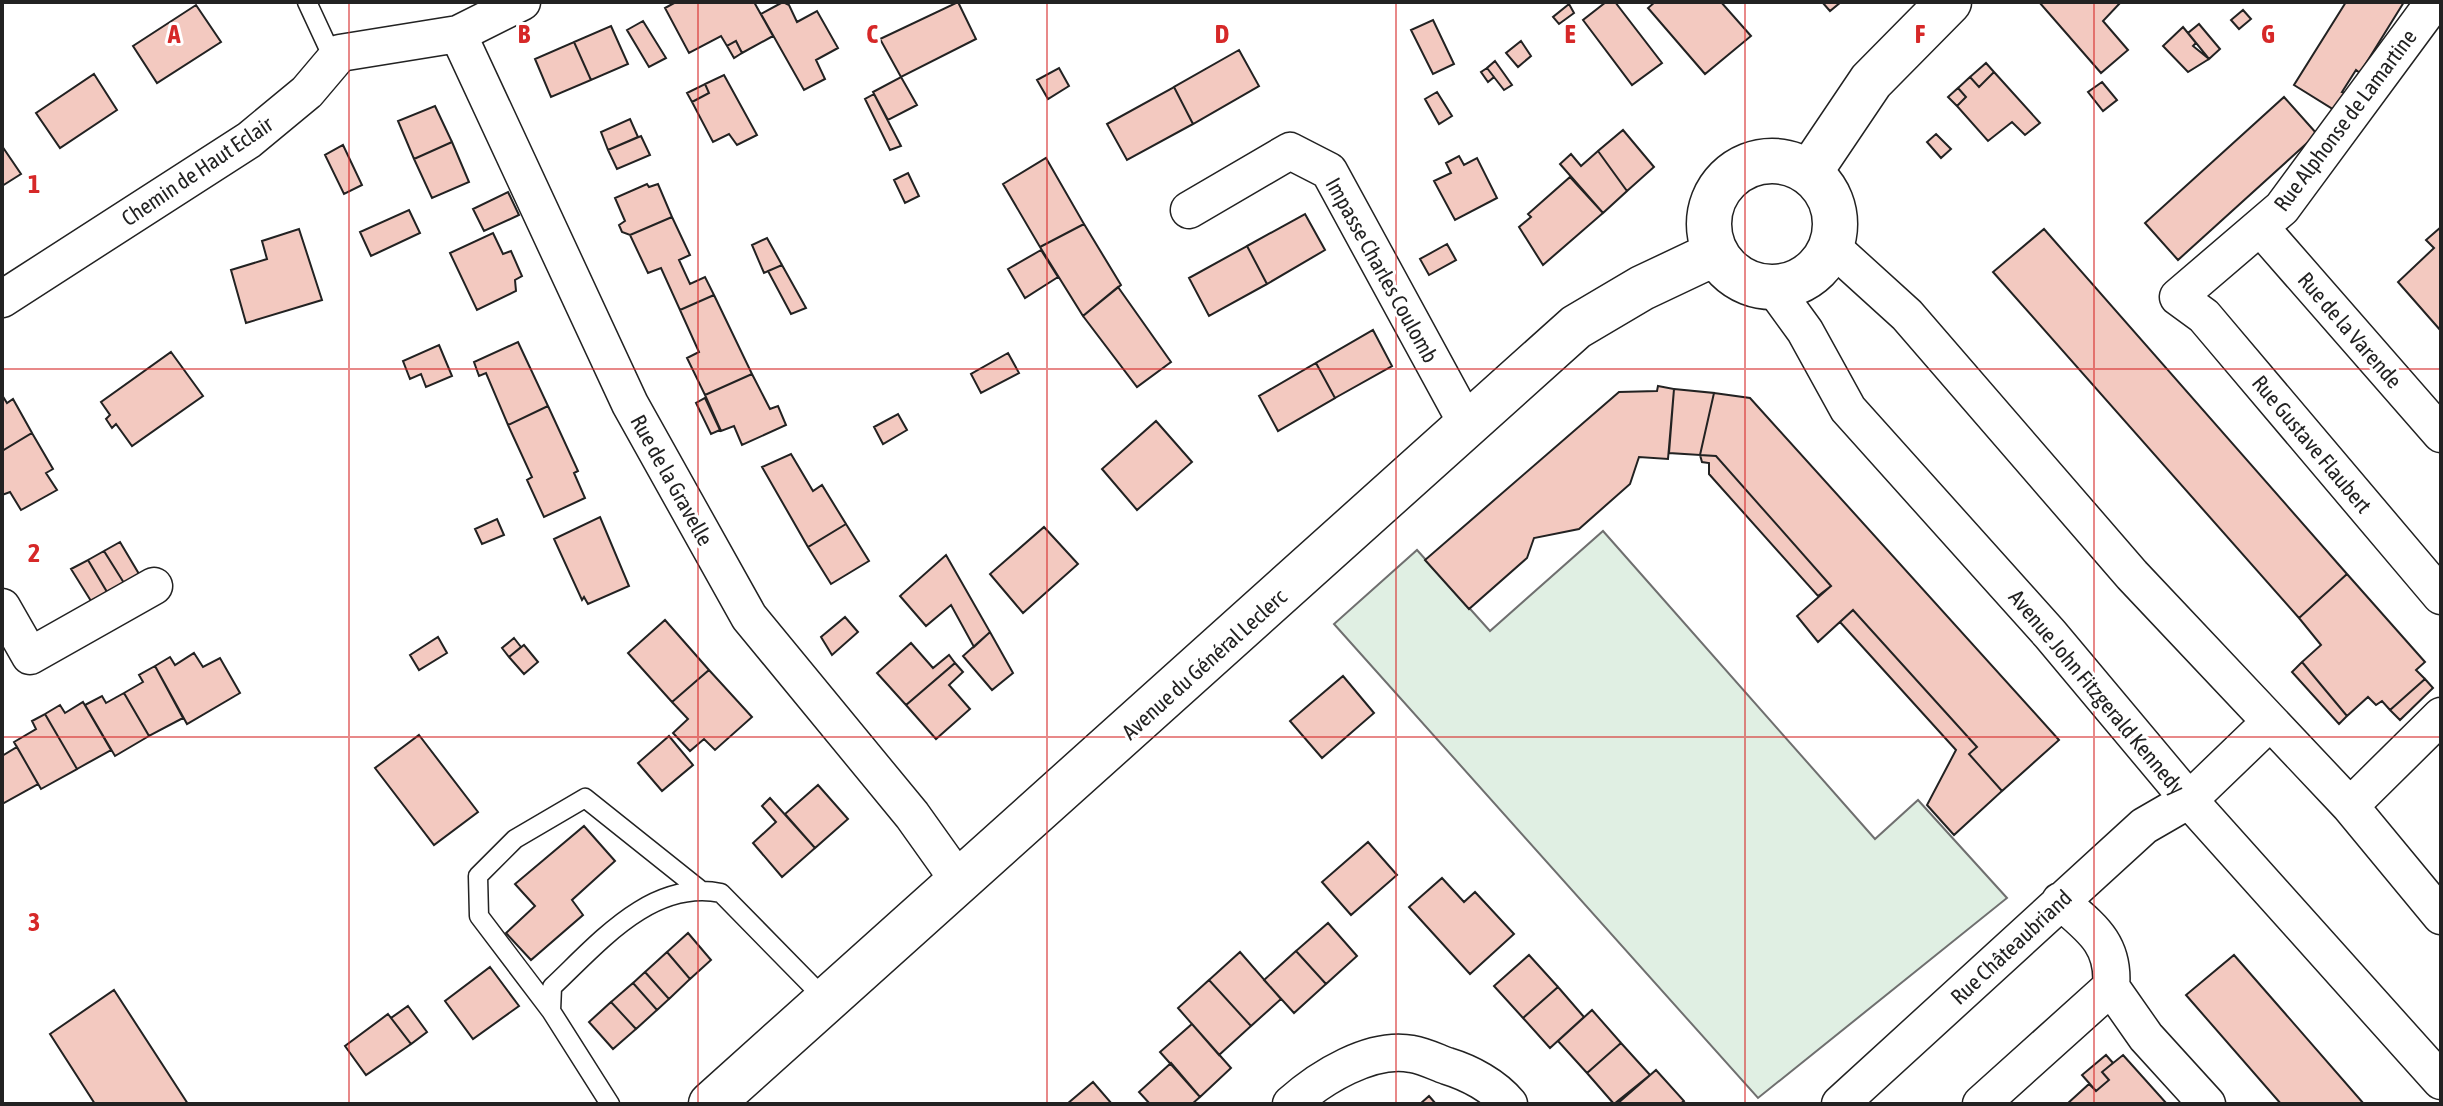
<svg xmlns="http://www.w3.org/2000/svg" width="2443" height="1106" font-family="'Asap Condensed',sans-serif">
<style>
.green{fill:#e0efe3;stroke:#6f6f6f;stroke-width:2}
.building{fill:#f3c9c0;stroke:#222;stroke-width:2}
.lines{fill:none;stroke-linecap:round;stroke-linejoin:round}
.service-casing{stroke:#222;stroke-width:21}
.minor-casing{stroke:#222;stroke-width:39}
.primary-casing{stroke:#222;stroke-width:47}
.service{stroke:#fff;stroke-width:18}
.minor{stroke:#fff;stroke-width:36}
.primary{stroke:#fff;stroke-width:44}
.grid{fill:none;stroke:#d62828;stroke-width:2;stroke-opacity:0.55}
.labels{text-anchor:middle;stroke-width:6;stroke-linejoin:round;paint-order:stroke}
.street-label{font-size:22px;fill:#222;stroke:#fff}
.grid-label{font-size:26px;text-anchor:middle;font-weight:bold;fill:#d62828;stroke:#fff;stroke-width:6;stroke-linejoin:round;paint-order:stroke}
</style>
<rect width="100%" height="100%" fill="#fff"/>
<!-- green -->
<path class="green" d="M1603,531L1875,839L1918,800L2007,898L1758,1098L1334,624L1417,550L1490,631Z"/>
<!-- building -->
<path class="building" d="M676,2H754L773,36L742,53L736,41L727,46L721,36L689,53L665,8Z
M783,2L789,5L797,22L817,11L838,48L816,60L825,79L804,90L761,14Z
M958,2L976,39L901,77L880,39Z
M1606,2H1615L1662,63L1632,85L1583,20Z
M1655,2H1721L1751,36L1705,74L1648,8Z
M1822,2H1841L1830,11Z
M2039,2H2121L2103,21L2128,50L2101,73Z
M2346,2H2404L2360,73L2356,70L2342,92L2347,93L2336,111L2294,85Z
M1569,4L1574,13L1559,24L1553,17Z
M196,5L221,42L157,83L133,46Z
M2243,10L2251,19L2239,29L2231,20Z
M1433,20L1454,64L1433,74L1411,30Z
M643,21L666,58L649,67L627,30Z
M2199,24L2220,49L2209,59L2188,33Z
M611,26L628,64L591,80L574,42Z
M2183,27L2196,43L2193,46L2209,59L2188,72L2163,46Z
M736,41L742,53L734,58L727,46Z
M1521,41L1531,56L1518,67L1506,53Z
M574,42L591,80L551,97L535,59Z
M1239,50L1259,86L1193,124L1174,87Z
M1495,61L1512,85L1504,90L1487,68Z
M1986,63L1994,72L1979,87L1970,77Z
M1059,68L1069,86L1048,99L1037,80Z
M1487,68L1494,77L1488,82L1481,72Z
M1994,72L2040,123L2025,135L2012,122L1988,141L1957,106L1966,97L1958,88L1970,77L1979,87Z
M94,74L117,110L60,148L36,113Z
M724,75L757,135L737,145L729,134L713,142L692,102L709,93L705,84Z
M901,77L917,105L888,120L873,92Z
M2102,82L2117,100L2103,111L2088,92Z
M705,84L709,93L692,102L687,93Z
M1174,87L1193,124L1127,160L1107,124Z
M1958,88L1966,97L1957,106L1948,97Z
M1437,92L1452,116L1439,124L1425,99Z
M874,94L901,146L890,150L865,99Z
M2284,97L2317,134L2178,260L2145,223Z
M435,106L452,142L414,159L398,121Z
M630,119L638,137L608,150L601,132Z
M1623,130L1654,167L1627,191L1598,151Z
M1936,134L1951,149L1941,158L1927,142Z
M641,136L650,155L617,169L608,150Z
M452,142L469,182L432,198L414,159Z
M343,145L362,185L344,194L325,155Z
M2,146L21,174L2,186Z
M1598,151L1627,191L1603,213L1560,164L1571,154L1581,166Z
M1459,156L1464,165L1477,158L1497,198L1455,220L1434,181L1451,173L1446,163Z
M1046,158L1084,224L1040,247L1003,184Z
M908,173L919,196L905,203L894,180Z
M1570,177L1603,213L1543,265L1519,227L1531,217L1528,214Z
M647,184L649,187L658,184L672,217L630,235L622,232L619,225L625,221L615,198Z
M508,192L519,215L484,231L473,209Z
M409,210L420,233L371,256L360,232Z
M1305,214L1325,250L1267,284L1247,246Z
M672,217L690,255L679,260L690,284L705,277L714,295L680,310L661,268L648,273L630,235Z
M1084,224L1121,285L1083,316L1040,247Z
M2441,227V331L2398,282L2434,248L2426,240Z
M299,229L322,300L246,323L231,270L267,259L262,241Z
M2044,229L2347,574L2299,618L1993,272Z
M493,233L503,254L511,251L522,276L515,280L516,291L477,310L450,253Z
M767,238L782,265L764,273L752,245Z
M1447,244L1456,260L1429,275L1420,259Z
M1247,246L1267,284L1209,316L1189,278Z
M1041,250L1058,277L1025,298L1008,269Z
M782,265L806,308L791,314L768,271Z
M1118,287L1171,362L1137,387L1083,316Z
M714,295L752,374L705,395L687,358L699,352L680,310Z
M1373,330L1392,366L1335,398L1316,363Z
M518,342L548,406L508,425L486,373L479,376L474,362Z
M439,345L452,376L426,387L421,374L410,379L403,361Z
M171,352L203,396L132,446L116,424L112,428L106,419L110,415L101,402Z
M1008,353L1019,373L981,393L971,374Z
M1316,363L1335,398L1278,431L1259,396Z
M752,374L770,409L778,406L786,425L742,445L734,426L721,431L705,395Z
M1658,386L1674,389L1668,459L1639,457L1630,484L1579,529L1534,538L1527,558L1469,609L1425,560L1619,392L1657,391Z
M1674,389L1714,393L1700,455L1669,453Z
M1714,393L1750,398L2059,740L2002,791L1969,754L1977,747L1853,610L1818,642L1797,616L1831,586L1716,456L1700,455Z
M2,395L7,403L13,399L32,433L2,451Z
M705,398L720,430L711,434L696,403Z
M548,406L578,471L574,473L585,498L544,517L527,480L532,477L508,425Z
M898,414L907,430L883,444L874,427Z
M1156,421L1192,462L1137,510L1102,469Z
M32,433L53,469L46,473L57,490L21,510L10,492L2,495V451Z
M791,454L813,491L822,485L846,524L808,547L762,467Z
M1700,455L1716,456L1831,586L1818,596L1709,474V463L1702,462Z
M600,517L629,586L588,604L584,597L582,600L554,539Z
M497,519L504,535L482,544L475,529Z
M846,524L869,561L831,584L808,547Z
M1044,527L1078,564L1023,613L990,574Z
M120,542L139,574L124,583L104,551Z
M104,551L124,583L107,592L88,560Z
M946,555L990,632L974,647L951,605L926,626L900,596Z
M88,560L107,592L91,601L71,569Z
M2347,574L2425,662L2416,670L2425,679L2390,710L2382,701L2376,705L2368,697L2347,716L2302,662L2321,645L2299,618Z
M1853,610L1977,747L1969,754L2002,791L1954,835L1927,805L1956,750L1840,622Z
M845,617L858,632L832,655L821,637Z
M665,620L709,670L672,702L628,653Z
M990,632L1013,673L992,690L963,656Z
M438,637L447,653L419,670L410,655Z
M514,638L521,647L509,657L502,648Z
M911,643L933,668L949,655L955,663L906,705L877,673Z
M524,645L538,662L524,674L509,657Z
M194,653L203,667L220,658L240,693L187,724L155,666L170,657L175,665Z
M2302,662L2347,716L2339,724L2292,672Z
M955,663L963,672L949,685L970,709L936,739L906,705Z
M155,666L183,718L149,736L124,693L143,682L139,675Z
M709,670L752,717L715,750L704,739L690,751L673,733L688,719L672,702Z
M1343,676L1374,713L1322,758L1290,721Z
M2425,679L2433,688L2400,720L2390,710Z
M124,693L149,736L115,756L85,705L102,696L106,703Z
M83,702L111,750L77,769L45,714L60,705L65,713Z
M45,714L77,769L41,789L14,742L36,729L32,721Z
M419,735L478,812L434,845L375,768Z
M669,736L693,765L662,791L638,763Z
M17,747L38,784L2,804V756Z
M818,785L848,819L815,848L785,814Z
M770,798L815,848L782,877L753,843L776,822L762,806Z
M584,826L615,861L572,900L583,915L531,960L506,933L535,906L515,884Z
M1368,842L1397,875L1351,915L1322,882Z
M1442,878L1464,902L1475,892L1514,934L1470,974L1409,907Z
M1328,923L1357,956L1326,984L1296,951Z
M688,933L711,960L690,979L667,952Z
M1296,951L1326,984L1294,1013L1264,980Z
M667,952L690,979L669,999L645,972Z
M1240,952L1281,999L1251,1026L1209,980Z
M1529,955L1558,987L1523,1018L1494,986Z
M2234,955L2364,1104H2281L2186,995Z
M490,967L519,1006L473,1039L445,1001Z
M645,972L669,999L657,1010L633,983Z
M1209,980L1251,1026L1219,1055L1178,1008Z
M633,983L657,1010L636,1029L611,1002Z
M1558,987L1584,1017L1550,1048L1523,1018Z
M114,990L188,1104H95L50,1034Z
M611,1002L636,1029L613,1049L589,1022Z
M408,1006L427,1032L411,1044L391,1018Z
M1592,1010L1621,1043L1587,1073L1558,1041Z
M388,1014L411,1044L366,1075L345,1046Z
M1192,1024L1231,1068L1200,1097L1160,1052Z
M1621,1043L1650,1075L1614,1104L1587,1073Z
M2106,1055L2113,1063L2102,1072L2109,1080L2096,1091L2082,1075Z
M2123,1055L2167,1104H2067L2089,1084L2096,1091L2109,1080L2102,1072Z
M1171,1063L1200,1097L1192,1104H1150L1139,1092Z
M1656,1070L1684,1101L1680,1104H1617Z
M1093,1082L1112,1104H1067Z
M1429,1096L1436,1104H1420Z"/>
<g class="lines">
<!-- service casing -->
<g class="service-casing">
<path id="service" d="M307,2L333,58
M551,1011L479,916L478,876L515,839L585,798L699,889
M610,1104L551,1011L552,987C598,944 651,879 721,893L826,1000"/>
</g>
<!-- minor casing -->
<g class="minor-casing">
<path id="minor" d="M2434,2L2282,208L2178,297L2204,316L2441,596
M458,34L630,404L749,617L912,815L959,881
M1189,210L1290,151L1329,171L1468,426
M2260,227L2441,434
M1831,246L1907,315L2132,575L2350,806L2441,916
M1773,287L1805,331L1848,409L2050,634L2189,800L2441,1081
M2,299L249,140L307,92L340,53L458,34L522,2
M2,607L30,656L154,586
M2350,806L2441,716
M2111,987L2146,1037L2207,1104
M1291,1104C1320,1078 1371,1046 1412,1054C1424,1056 1436,1062 1447,1066C1470,1073 1494,1086 1509,1104
M1840,1104L2144,826L2189,800L2270,722
M1981,1104L2111,987C2115,943 2090,927 2060,901"/>
</g>
<!-- primary casing -->
<g class="primary-casing">
<path id="primary" d="M1709 224a63 63 0 1 1 126 0a63 63 0 1 1-126 0Z
M1809,173L1871,81L1949,2
M711,1104L1576,327L1642,288L1716,253"/>
</g>
<!-- service -->
<use href="#service" class="service"/>
<!-- minor -->
<use href="#minor" class="minor"/>
<!-- primary -->
<use href="#primary" class="primary"/>
</g>
<!-- grid -->
<path class="grid" d="M349,2V1104M698,2V1104M1047,2V1104M1396,2V1104M1745,2V1104M2094,2V1104M2,369H2441M2,737H2441"/>
<g class="labels">
<!-- street labels -->
<g class="street-label">
<text transform="translate(2345 120) rotate(-53)" y="8">Rue Alphonse de Lamartine</text>
<text transform="translate(197 171) rotate(-34)" y="8">Chemin de Haut Eclair</text>
<text transform="translate(1382 270) rotate(61)" y="8">Impasse Charles Coulomb</text>
<text transform="translate(2350 330) rotate(49)" y="8">Rue de la Varende</text>
<text transform="translate(2312 444) rotate(50)" y="8">Rue Gustave Flaubert</text>
<text transform="translate(672 480) rotate(61)" y="8">Rue de la Gravelle</text>
<text transform="translate(1204 664) rotate(-42)" y="8">Avenue du Général Leclerc</text>
<text transform="translate(2097 692) rotate(50)" y="8">Avenue John Fitzgerald Kennedy</text>
<text transform="translate(2011 947) rotate(-43)" y="8">Rue Châteaubriand</text>
</g>
</g>
<g class="grid-label">
<text x="174" y="43">A</text>
<text x="524" y="43">B</text>
<text x="872" y="43">C</text>
<text x="1222" y="43">D</text>
<text x="1570" y="43">E</text>
<text x="1920" y="43">F</text>
<text x="2268" y="43">G</text>
<text x="34" y="193">1</text>
<text x="34" y="562">2</text>
<text x="34" y="931">3</text>
</g>
<!-- border -->
<rect width="2443" height="1106" fill="none" stroke="#222222" stroke-width="8"/>
</svg>
